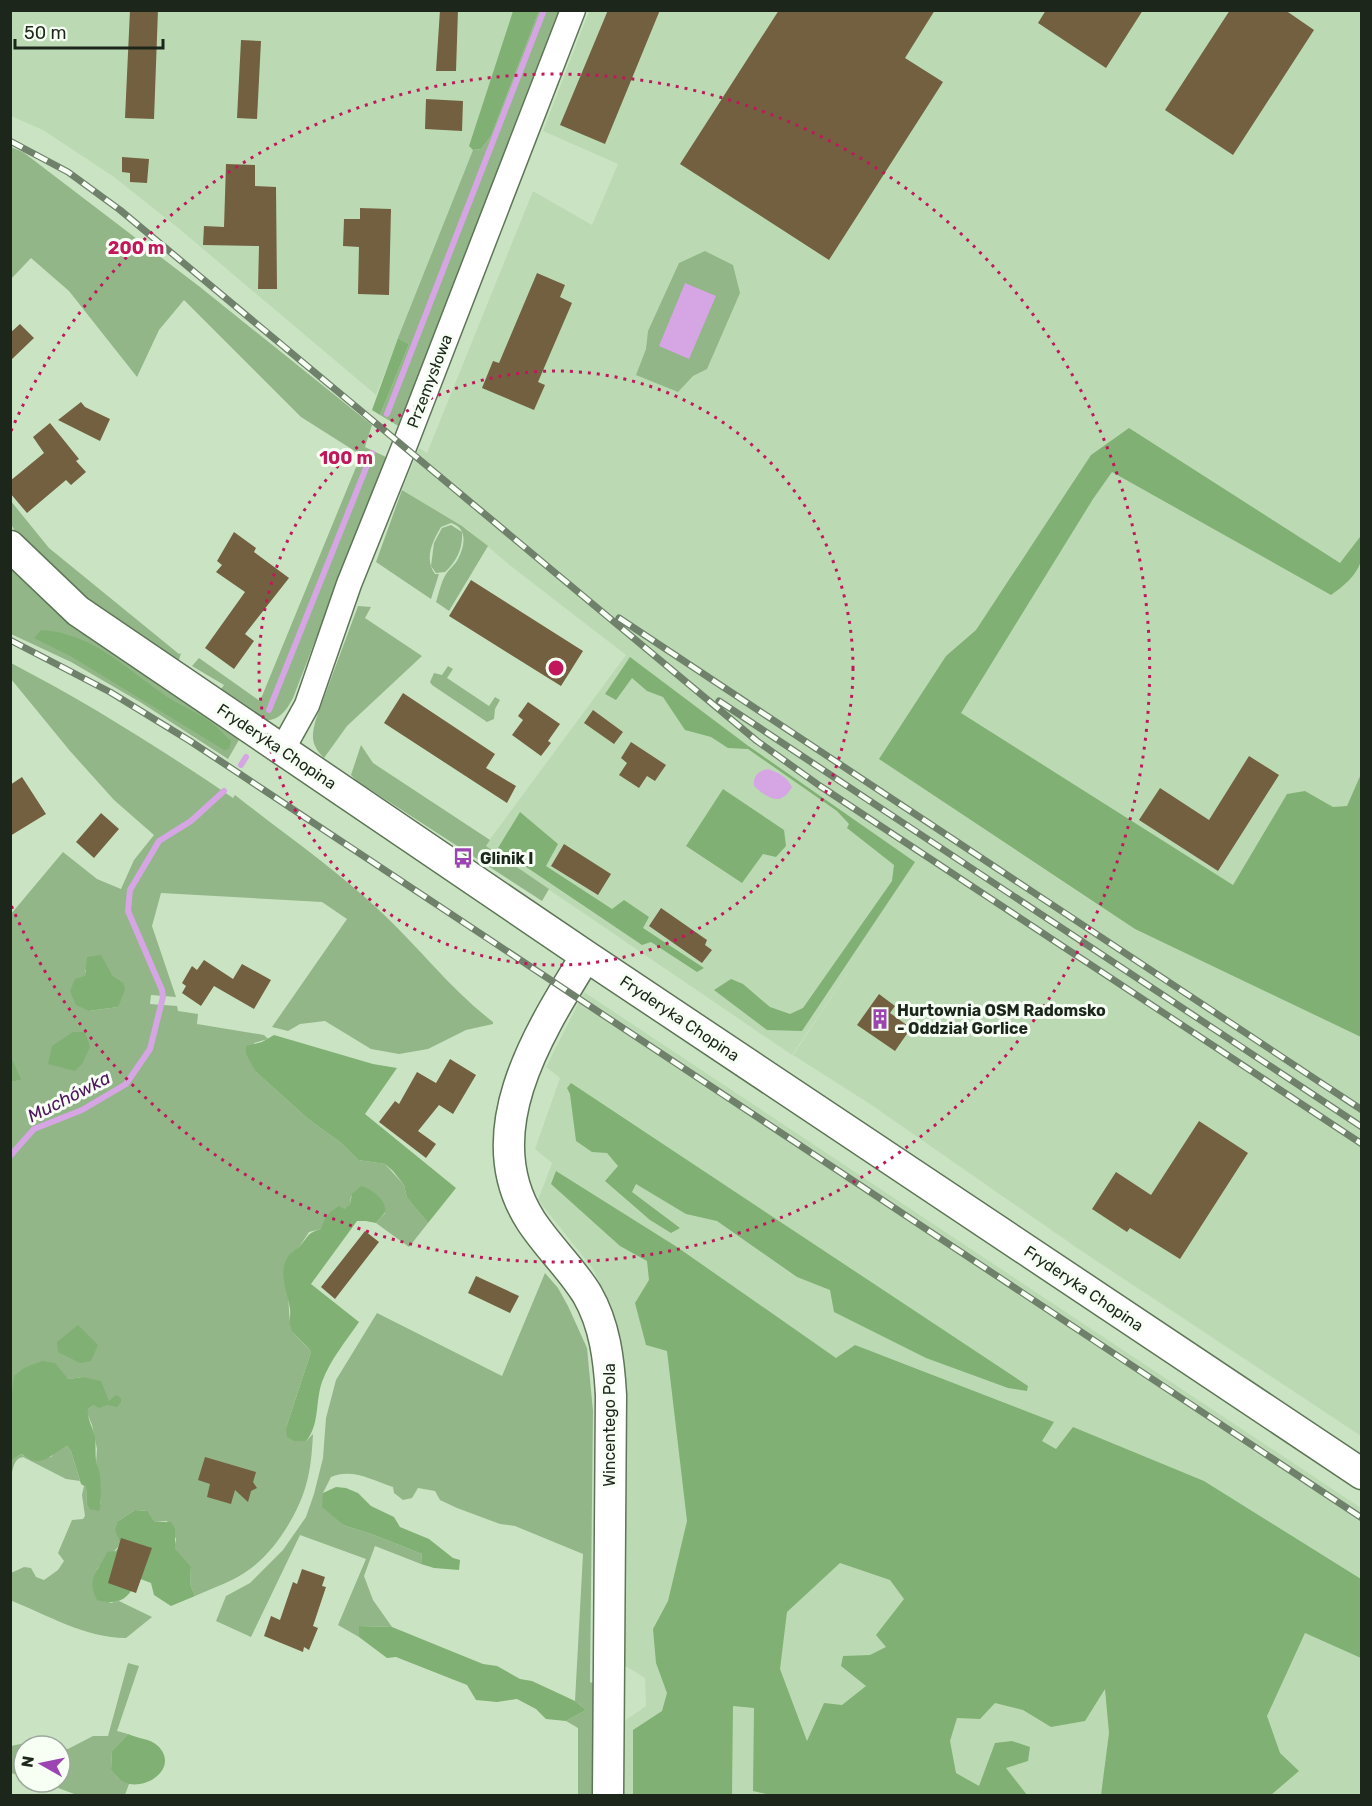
<svg xmlns="http://www.w3.org/2000/svg" width="1372" height="1806" font-family="Rubik,sans-serif">
<style>
.built{fill:#bbdab3}
.green{fill:#92b688;fill-rule:evenodd}
.forest{fill:#80b073;fill-rule:evenodd}
.water{fill:#d6a5e3}
.lines{fill:none;stroke-linecap:round;stroke-linejoin:round}
.stream{stroke:#d6a5e3;stroke-width:6}
.building{fill:#736040}
.minor-casing{stroke:#5e7557;stroke-width:27}
.tertiary-casing{stroke:#5e7557;stroke-width:33}
.minor{stroke:#fff;stroke-width:24}
.tertiary{stroke:#fff;stroke-width:30}
.rail-casing{stroke:#6f816b;stroke-width:7}
.rail{stroke:#f7fff5;stroke-width:4.5;stroke-dasharray:14;stroke-linecap:butt}
.ring{fill:none;stroke:#c2185b;stroke-width:3;stroke-dasharray:3 6}
.labels{text-anchor:middle;stroke-width:6;stroke-linejoin:round;paint-order:stroke}
.street-label{font-size:16px;fill:#1c261a;stroke:#f7fff5}
.poi-label{font-size:16px;font-weight:bold;fill:#1c261a;stroke:#f7fff5;text-anchor:start}
.water-label{font-size:18px;font-style:italic;fill:#4f145e;stroke:#f7fff5}
.centre{fill:#c2185b;stroke:#f7fff5;stroke-width:3}
.ring-label{font-size:18px;text-anchor:middle;font-weight:bold;fill:#c2185b;stroke:#f7fff5;stroke-width:6;stroke-linejoin:round;paint-order:stroke}
</style>
<rect width="100%" height="100%" fill="#cae4c3"/>
<!-- built -->
<path class="built" d="M10,11H513L469,146L473,150L376,395L177,227L114,177L43,130L11,116Z
M589,11H1361V1436L1080,1250L870,1104L793,1055L861,953L792,1055L485,846L626,655L512,567L467,529L402,490L419,448L427,453L533,191L592,225L618,164L543,131Z
M584,992L1361,1508V1795H620V1724L646,1706L645,1678L617,1661L612,1325L605,1294L593,1269L538,1200L552,1163L535,1149L560,1078L546,1067Z"/>
<!-- green -->
<path class="green" d="M539,11H562L400,427L380,415L409,344L398,338L473,150L481,149L491,136Z
M11,147L23,152L200,287L372,425L365,447L386,457L293,698C271,742 247,710 221,689L224,685L192,666L199,658L260,701L361,455L301,417L184,300L159,330L137,377L69,291L31,258L11,279Z
M705,251L733,265L740,293L707,369L693,376L678,392L636,375L646,349L648,331L679,263Z
M402,490L462,526L488,546L449,611L436,602C439,593 441,582 446,574C449,569 455,565 458,559C465,546 468,528 451,523L441,527C432,542 424,559 435,574H439L431,599L376,562Z
M10,500L49,548L179,654L181,653L179,660L177,661L92,605L19,539L11,524Z
M451,525L462,532C463,548 457,561 445,572L436,573L431,566L434,543L442,528Z
M10,566L51,607L240,738L228,759L140,702L71,662L11,634Z
M358,606L371,607L365,618L422,656L347,726L324,758C311,745 311,737 316,719Z
M11,663C88,703 161,749 233,798L235,795C283,833 334,868 379,910C418,946 450,989 493,1022V1024L466,1030L428,1049L399,1054L371,1049L325,1021L300,1024L288,1031L272,1027L347,919L322,902L161,893L152,926L176,997L151,995L150,1004L177,1006L178,1011L198,1014L197,1024L264,1035L268,1039L254,1043L256,1072L307,1118L341,1143L358,1160L385,1164L404,1185L407,1198L428,1223L409,1247L376,1223L385,1213L351,1196L350,1204L321,1229L309,1232L300,1246L287,1258C288,1271 288,1323 292,1330C296,1338 306,1344 311,1352L286,1428L306,1441L313,1434C312,1451 311,1468 306,1485C298,1514 275,1551 250,1569C234,1581 213,1588 195,1596L190,1584L191,1566L174,1549L176,1539L167,1521L155,1522L148,1511L135,1510L118,1521L121,1544L97,1569L110,1603L119,1601L152,1617L126,1638C86,1638 47,1615 10,1600L11,1573L24,1567L31,1568L36,1577L44,1580L58,1570L64,1561L58,1553L72,1520L83,1519L85,1516L82,1495L84,1486L86,1487L87,1505L89,1509L101,1503L96,1464L97,1449L92,1425L88,1415V1409L94,1405H109V1401L83,1377L68,1379L64,1376L15,1384L11,1401L10,1082L20,1080L13,1060H11V914L63,852L97,879L121,889L134,860L154,835L114,800L70,751L11,679ZM85,970L112,975L123,982L118,1007L89,1011Z
M448,666L453,669L447,678L489,706L495,697L500,700L495,709L494,719L487,722L432,685L430,682L434,673L442,675Z
M361,745L373,763L490,840L486,846L549,889L542,901L357,781L351,775Z
M545,1273L558,1288L568,1306L587,1348L593,1411L590,1682L600,1686V1795H578V1728L566,1721L586,1710L575,1701L583,1554L515,1526L500,1524L457,1508L440,1500L435,1491L418,1488L412,1498L403,1500L394,1493L393,1487C372,1480 352,1468 331,1477L323,1493V1507L343,1525L374,1535L422,1554L421,1564L375,1546L364,1576L373,1600L392,1627L360,1626L359,1637L338,1625L366,1559L300,1535L251,1637L216,1621L226,1596L250,1583L283,1550L306,1517L314,1494L323,1458L326,1418L336,1380L377,1313L502,1376Z
M67,1446L71,1451L80,1481L66,1479L23,1457C13,1459 14,1468 11,1475V1461L21,1454L29,1459L51,1457L58,1449Z
M128,1663L139,1666L117,1731L128,1734L112,1751L111,1770L118,1778L129,1784L125,1795H77L42,1782H60V1747L68,1749L93,1736H108Z
M35,1741L55,1746H24V1777L11,1773V1746Z"/>
<!-- forest -->
<path class="forest" d="M513,11H539L491,136L481,149L473,150L469,146Z
M398,338L409,344L380,415L372,410Z
M1129,428L1340,563L1360,537C1368,565 1352,580 1331,595L1112,472L1093,499L961,713L1233,885L1287,794L1305,791L1333,807L1347,806L1361,774V1037L1135,929L879,759L946,656L976,630L1091,455Z
M41,630C93,633 126,669 166,696C177,704 191,709 203,717C213,723 222,732 231,741L229,749L224,750L72,657L34,638Z
M630,657L747,745L915,862L802,1031L767,1030L714,990L731,979L743,984L770,1007L790,1014L803,1008L892,881L894,865L847,828L849,824L837,811L748,749L728,748L711,737L685,730L663,697L647,691L632,678L616,700L605,694Z
M723,789L784,830L786,846L776,857L763,854L742,883L686,846Z
M520,812L558,844L546,866L612,909L624,900L649,917L643,928L704,968L697,972L651,942L642,945L498,848Z
M101,955L112,975L123,982L125,990L118,1007L89,1011L76,1005L70,991L75,979L85,976L87,957Z
M73,1032H85L90,1047L82,1064L75,1071L48,1064L52,1046Z
M274,1035L373,1064L397,1068L365,1114L456,1188L428,1223L407,1198L404,1185L393,1171L385,1164L358,1160L341,1143L307,1118L256,1072L246,1054V1046L262,1042Z
M10,1060H13L21,1080L11,1082Z
M571,1083L1028,1386L1027,1391L1008,1388L926,1358L834,1312L830,1290L797,1277L717,1221L686,1214L636,1184L632,1192L680,1228L671,1233L650,1220L605,1181L618,1166L607,1153L592,1152L576,1141L570,1094L567,1088Z
M556,1171L677,1247L836,1358L855,1345L1054,1422L1042,1441L1056,1449L1073,1427L1204,1481L1361,1579V1658L1305,1633L1267,1716L1280,1753L1299,1771L1271,1795H1101L1109,1733L1105,1689L1085,1721L1051,1727L1023,1710L995,1703L980,1719L957,1718L950,1741L956,1773L979,1786L995,1743L1012,1741L1030,1747L1028,1761L1006,1768L1027,1795L776,1796L753,1791L754,1708L733,1706L732,1795H633V1730L662,1711L667,1693L656,1663L653,1629L668,1601L687,1521L667,1351L646,1345L635,1303L649,1280L647,1261L620,1246L551,1184ZM840,1563L890,1580L904,1599L876,1635L886,1647L870,1655L843,1656L841,1666L866,1686L842,1705L824,1703L807,1741L780,1669L787,1612Z
M361,1186C370,1188 387,1200 385,1211C384,1215 379,1219 376,1223L366,1221H357L311,1284L359,1322C346,1341 330,1360 322,1382C315,1402 320,1425 306,1441H294L287,1437L286,1428L311,1352C306,1344 297,1338 292,1331C288,1324 291,1317 290,1309C288,1293 278,1274 287,1258C289,1253 296,1250 300,1246C309,1236 307,1233 321,1229C324,1218 330,1211 339,1206L344,1209L350,1204L352,1194Z
M78,1325L98,1345L91,1361L80,1363L58,1352L57,1342Z
M42,1361L55,1363L68,1379L83,1377L101,1381L109,1401L116,1395L121,1398V1402L117,1407L107,1405L99,1408L94,1405L88,1409C87,1419 93,1428 95,1437C96,1445 95,1453 96,1461C96,1464 98,1467 99,1470C101,1477 102,1506 99,1511L89,1509L87,1505L86,1487L81,1484L71,1451L67,1446C56,1450 44,1467 29,1459C26,1458 24,1455 21,1454L11,1461V1401L14,1376L24,1368Z
M336,1487L346,1488L358,1493L371,1506L394,1517L400,1527L429,1539L453,1558L460,1560L459,1570L434,1568L421,1564L422,1554L374,1535L343,1525L322,1507L323,1493Z
M135,1510L148,1511L155,1522H171L175,1529V1549L191,1566L190,1584L195,1596L171,1606L154,1595L151,1583L138,1578C129,1599 120,1606 97,1600C85,1577 99,1572 107,1552L116,1551L121,1544L115,1530L118,1521Z
M359,1626L392,1627L483,1664L497,1666L520,1679L532,1681L575,1701L586,1710L566,1721L546,1719L536,1709L517,1699L497,1702L476,1700L467,1685L396,1657L387,1658L359,1637Z
M128,1734C138,1739 150,1738 158,1746C178,1766 151,1788 129,1784C121,1782 116,1776 111,1770L112,1751Z"/>
<!-- water -->
<path class="water" d="M685,283L716,296L689,359L659,346Z
M768,769C779,773 786,776 792,787C781,807 768,799 754,786C753,776 758,771 768,769Z"/>
<g class="lines">
<!-- stream -->
<path class="stream" d="M387,414L544,10
M269,710L372,453
M241,765L246,757
M10,1156L34,1129L82,1110L126,1084L150,1049L163,997L162,990L128,911L130,890L159,841L191,821L224,791"/>
</g>
<!-- building -->
<path class="building" d="M130,10H158L154,119L125,118Z
M440,10H458L456,71H436Z
M608,10H660L605,144L560,125Z
M779,10H935L905,58L943,82L829,260L680,164Z
M1046,10H1143L1106,68L1038,23Z
M1230,10H1285L1314,30L1233,155L1165,110Z
M241,40L261,41L257,119L237,118Z
M426,99L463,101L462,131L425,129Z
M122,157L149,159L147,183L130,182V173L122,172Z
M226,164L255,165V186L276,187L277,289H258L259,246L203,245L204,226L224,227Z
M360,208L391,209L389,295L358,294L359,247L343,246L344,219H360Z
M537,273L565,285L560,297L572,303L538,382L545,385L534,410L482,388L493,361L499,363Z
M20,324L34,338L10,361V333Z
M81,402L85,407L110,419L100,441L58,420Z
M50,423L79,459L76,461L86,472L71,485L66,480L27,513L10,493V481L44,453L33,437Z
M234,532L256,548L254,552L289,578L245,634L254,641L234,669L205,648L245,592L216,572L222,565L217,561Z
M471,580L583,651L561,686L449,616Z
M403,693L495,754L486,768L516,786L507,803L384,723Z
M528,702L560,724L548,741L551,743L541,756L512,735L523,720L518,716Z
M593,710L623,732L614,744L584,723Z
M631,742L666,765L655,781L647,776L639,788L619,775L627,763L621,758Z
M1249,756L1279,775L1218,871L1139,820L1160,788L1209,820Z
M22,777L46,814L10,836V785Z
M101,813L119,829L94,858L76,842Z
M564,844L611,874L598,895L551,866Z
M661,908L707,940L705,945L712,950L702,963L649,926Z
M204,960L233,979L242,964L271,980L254,1009L214,986L201,1006L182,993L186,986L182,983L192,966L197,970Z
M879,994L895,1006L890,1013L911,1028L895,1051L857,1025Z
M450,1059L476,1075L453,1114L439,1105L418,1131L436,1144L426,1158L379,1122L395,1101L399,1104L417,1072L436,1083Z
M1199,1121L1248,1153L1180,1259L1130,1228L1127,1232L1092,1209L1116,1172L1151,1195Z
M365,1231L379,1242L335,1299L321,1287Z
M476,1276L519,1296L510,1313L468,1293Z
M205,1457L256,1472L253,1482L257,1488L251,1491L248,1502L235,1490L231,1504L207,1497L210,1484L198,1480Z
M121,1538L152,1548L136,1593L108,1583Z
M302,1569L325,1577L322,1586L326,1587L313,1626L318,1628L309,1650L304,1647L303,1652L264,1636L271,1616L280,1620L293,1582L297,1584Z"/>
<g class="lines">
<!-- minor casing -->
<g class="minor-casing">
<path id="minor" d="M282,750L307,705L349,584L404,447L573,10"/>
</g>
<!-- tertiary casing -->
<g class="tertiary-casing">
<path id="tertiary" d="M10,546L78,611L586,956L1362,1474
M586,956C539,1032 474,1133 531,1221C548,1247 571,1268 587,1294C605,1325 609,1360 611,1395L608,1796"/>
</g>
<!-- minor -->
<use href="#minor" class="minor"/>
<!-- tertiary -->
<use href="#tertiary" class="tertiary"/>
<!-- rail casing -->
<g class="rail-casing">
<path id="rail" d="M10,141L68,172L120,210L757,741L820,786L1362,1144
M619,618L1362,1110
M10,640L110,692L190,741L1362,1518
M719,701L1362,1127"/>
</g>
<!-- rail -->
<use href="#rail" class="rail"/>
</g>
<!-- distance rings -->
<g class="ring">
<circle cx="556" cy="668" r="297"/>
<path d="M11 431A594 594 0 1 1 11 905"/>
</g>
<!-- icons -->
<defs>
<g id="bus-bare" transform="scale(1.62)"><path d="M-5-6H5V4H4V6H2V4H-2V6H-4V4H-5ZM-3.5-4V0h7V-4ZM-3.5 1.2v1.5H-2V1.2ZM2 1.2v1.5H3.5V1.2Z" fill="#9c45b2" stroke="#f7fff5" stroke-width="2.5" paint-order="stroke"/></g>
<g id="building-bare" transform="scale(1.62)"><path d="M-4-6H4V6H1V3H-1V6H-4ZM-2.5-4.3h1.7v1.8h-1.7ZM.8-4.3h1.7v1.8H.8ZM-2.5-1h1.7V.8h-1.7ZM.8-1h1.7V.8H.8Z" fill="#9c45b2" stroke="#f7fff5" stroke-width="2.5" paint-order="stroke"/></g>
</defs>
<g fill-rule="evenodd">
<use href="#bus-bare" x="463" y="858"/>
<use href="#building-bare" x="880" y="1019"/>
</g>
<g class="labels">
<!-- street labels -->
<g class="street-label">
<text transform="translate(429 381) rotate(-69)" y="6">Przemysłowa</text>
<text transform="translate(277 746) rotate(34)" y="6">Fryderyka Chopina</text>
<text transform="translate(680 1018) rotate(34)" y="6">Fryderyka Chopina</text>
<text transform="translate(1084 1288) rotate(34)" y="6">Fryderyka Chopina</text>
<text transform="translate(609 1425) rotate(-90)" y="6">Wincentego Pola</text>
</g>
<!-- poi labels -->
<g class="poi-label">
<text x="480" y="864">Glinik I</text>
<text x="897" y="1016">Hurtownia OSM Radomsko<tspan x="897" dy="18">- Oddział Gorlice</tspan></text>
</g>
<!-- water labels -->
<g class="water-label">
<text transform="translate(69 1097) rotate(-27)" y="6">Muchówka</text>
</g>
</g>
<circle cx="556" cy="668" r="9" class="centre"/>
<g class="ring-label">
<text x="136" y="254">200 m</text>
<text x="346" y="464">100 m</text>
</g>
<!-- border -->
<rect width="1372" height="1806" fill="none" stroke="#1c261a" stroke-width="24"/>
<!-- north arrow -->
<g transform="translate(42 1764) rotate(279)"><circle r="28" fill="#f7fff5" stroke="#9fa89d" stroke-width="1.5"/>
<path d="M0-4.5L10 22L0 15L-10 22Z" fill="#9c45b2"/>
<text y="-9" font-size="16" font-weight="bold" text-anchor="middle" fill="#1c261a">N</text>
</g>
<!-- scale -->
<path d="M15 39v9h148v-9" fill="none" stroke="#1c261a" stroke-width="3"/>
<text x="24" y="39" font-size="18" fill="#1c261a" stroke="#f7fff5" stroke-width="4.5" paint-order="stroke">50 m</text>
</svg>
